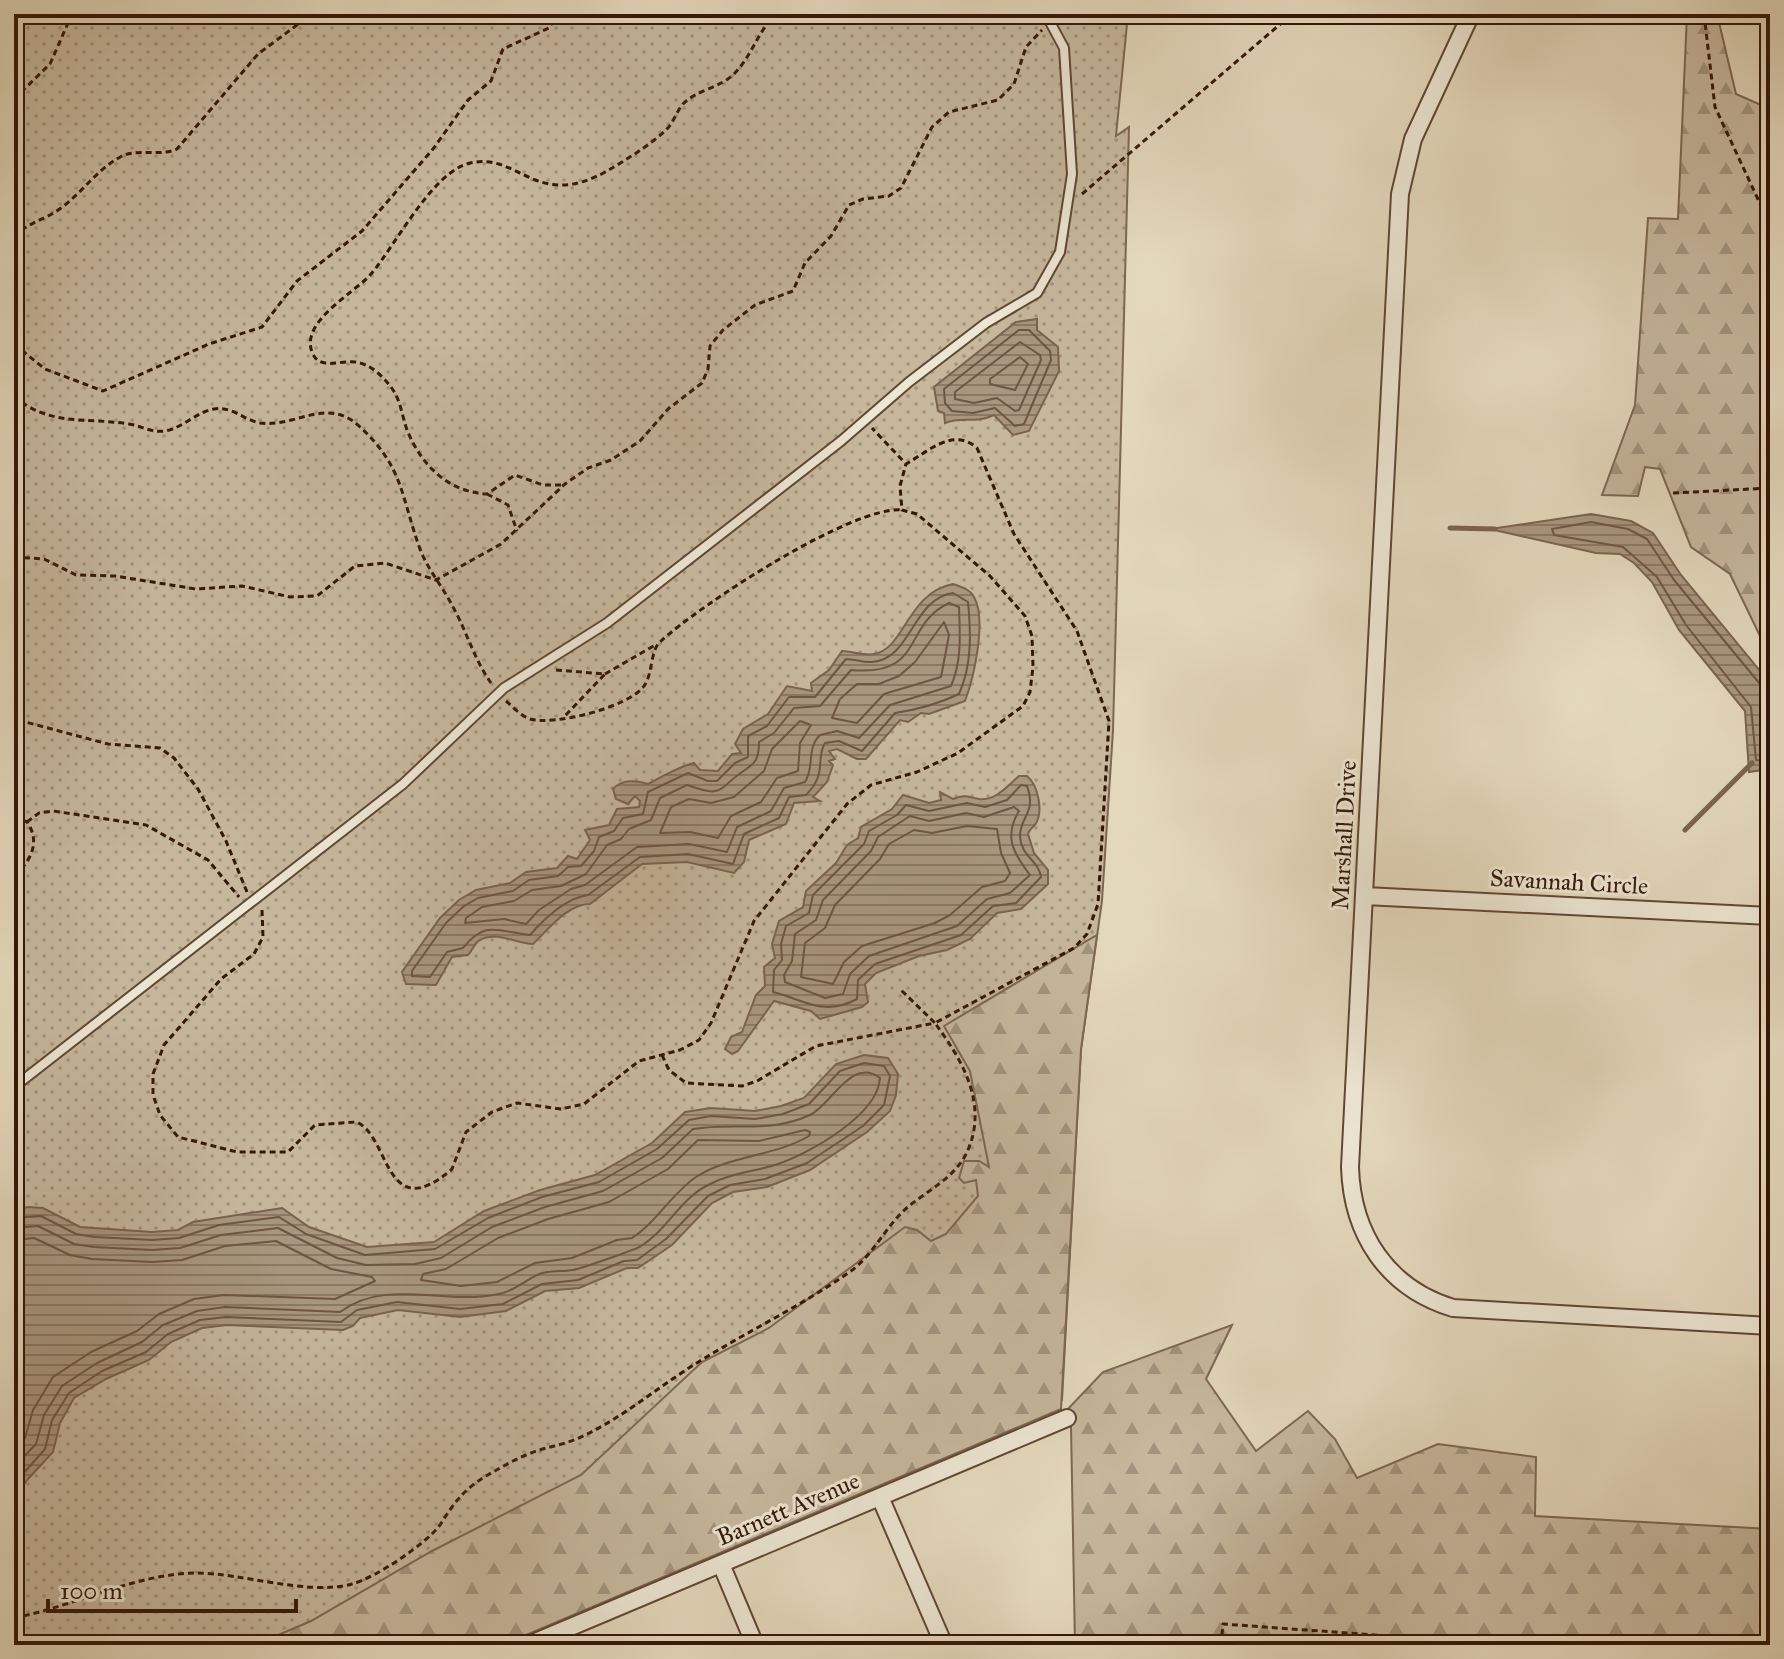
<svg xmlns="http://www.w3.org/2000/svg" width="1784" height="1659" font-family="'IM FELL Great Primer',serif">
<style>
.grass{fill:url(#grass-dots);stroke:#7d6752;stroke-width:2}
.forest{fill:url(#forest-firs);stroke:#7d6752;stroke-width:2}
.water{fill:url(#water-rules);stroke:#7a634e;stroke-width:2}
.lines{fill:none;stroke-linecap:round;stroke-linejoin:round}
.shore{stroke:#6e5642;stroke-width:2}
.stream{stroke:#7a634e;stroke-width:5}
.lane-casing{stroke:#604734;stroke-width:12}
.street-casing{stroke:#604734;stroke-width:20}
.path{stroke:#341707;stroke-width:3;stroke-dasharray:6 4;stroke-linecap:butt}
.lane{stroke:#ede6d3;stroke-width:8}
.street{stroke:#ede6d3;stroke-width:16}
.labels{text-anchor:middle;stroke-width:6;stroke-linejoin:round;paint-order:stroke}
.street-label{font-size:24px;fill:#341707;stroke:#ede6d3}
</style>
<defs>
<pattern id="grass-dots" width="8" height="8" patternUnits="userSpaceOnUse" patternTransform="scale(2)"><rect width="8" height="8" fill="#c6b79d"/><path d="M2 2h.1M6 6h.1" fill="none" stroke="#a2947e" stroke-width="1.8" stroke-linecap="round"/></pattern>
<pattern id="forest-firs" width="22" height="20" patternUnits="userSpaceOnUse" patternTransform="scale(2)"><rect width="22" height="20" fill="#c6b79d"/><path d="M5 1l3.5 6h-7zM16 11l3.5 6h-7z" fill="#a2947e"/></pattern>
<pattern id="water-rules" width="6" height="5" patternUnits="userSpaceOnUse" patternTransform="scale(2)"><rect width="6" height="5" fill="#a8967e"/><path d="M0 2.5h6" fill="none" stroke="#8a7965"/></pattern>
</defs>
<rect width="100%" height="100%" fill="#e4d8bc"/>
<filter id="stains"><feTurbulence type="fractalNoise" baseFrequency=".0025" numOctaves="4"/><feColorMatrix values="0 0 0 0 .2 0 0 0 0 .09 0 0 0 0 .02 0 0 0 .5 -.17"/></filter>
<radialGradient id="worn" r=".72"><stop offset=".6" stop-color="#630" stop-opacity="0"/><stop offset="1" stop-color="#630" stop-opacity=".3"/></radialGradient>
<!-- grass -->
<path class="grass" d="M14,14H1128L1116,136L1129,127L1113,731L1102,901L1081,1049L1062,1400L482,1645H14Z"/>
<!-- forest -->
<path class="forest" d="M1687,14H1717L1736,94L1770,109V639L1761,638L1730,574L1691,547L1660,469L1645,467L1638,496L1602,495L1635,405L1648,218L1678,219Z
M1097,935L1081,1049L1061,1409L502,1645H255L311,1621L432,1551L581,1475L702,1362L769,1328L905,1227L917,1230L931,1241L946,1234L978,1196L976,1180L964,1183L959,1178L964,1161H979L989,1167L970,1071L944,1026Z
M1232,1325L1206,1379L1256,1451L1308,1411L1335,1439L1357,1478L1438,1444L1536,1457L1535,1516L1770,1529V1645H1075L1071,1426L1066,1411L1103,1372Z"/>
<!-- water -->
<path class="water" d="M1037,319V330L1058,347L1059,371L1029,431L1013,435L994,415C975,424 962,416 945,423L944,413L938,411L934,387L1016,322Z
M1591,514L1631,521L1653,533L1681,575L1770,683V769L1749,772L1745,711L1679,630L1652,582L1634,563L1620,554L1596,553L1490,529Z
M953,584C961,587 970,589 974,597C987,620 974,677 965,701L929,714L921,713L908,722L900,720L866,759H857L837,749L829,751L835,759L829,761L833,765L827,782L813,797L820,801L794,803L786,824L749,840L744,862L734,873L687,862L642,864L590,904C567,904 548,930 533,944C516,943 495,931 480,940C474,943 473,950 468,955L452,957L436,985L406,984L402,972L440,918L459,900L476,890L510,883L526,872L557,868L568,856L577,859L590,840L585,830L609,825L617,809L639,807L640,801L635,796L628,804L616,799L613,789C622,779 637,780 648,784C663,776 678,767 694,763L700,770L718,771L732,754L741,753L735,744L743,729L768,714L787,686L812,691L811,683L829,670L842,651C852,651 864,656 874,654C905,649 907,593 953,584Z
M1019,776H1027C1038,785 1044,812 1035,825C1032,828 1029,830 1028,834L1034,853L1048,870V884L1021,909L997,913L970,939L947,950L919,956L876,973L865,984L868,1002L862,1007L820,1019L811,1011L774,1001L738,1051L732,1054L725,1049L731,1037L742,1032L756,995L765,986L764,967L775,958L772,944L779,921L803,907L806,891L836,863L847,845L858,838L861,827L892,809L903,795L929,803L941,800L940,792L953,799C965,794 968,797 979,799C996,801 1007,786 1019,776Z
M864,1055L888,1058L898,1074L896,1095L890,1111L867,1132L810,1170L767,1187L733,1192L712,1203L672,1245L638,1268H627L579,1288L545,1291L506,1311L460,1317L398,1310L360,1318L353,1326L343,1330L227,1325L202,1328L171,1342L149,1360L106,1379L74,1398L60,1423L53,1452L28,1479L16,1495L14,1506V1210L28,1207L43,1208L80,1227L152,1232L178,1230L193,1222L282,1208L309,1227L367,1247L434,1242L484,1211L540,1190L595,1175L652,1143L685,1112L711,1108L755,1111L781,1106L804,1098L836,1064Z"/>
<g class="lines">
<!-- shore -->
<path class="shore" d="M1019,330H1029L1050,351L1051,360L1024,424L1015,426L995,408L973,413L952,411L945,403L944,389Z
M1020,342L1040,355L1041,360L1019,410L1015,411L997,398L974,403L955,399V392Z
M1020,357L1028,364L1015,390L990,384V379Z
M953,593L968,602C971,634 972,665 959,694C938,704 915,710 895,713L862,751L839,741L825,743C815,759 828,773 806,795L789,797L779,818L744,834L733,864L688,854L640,857L588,895C566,898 544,919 530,935C498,932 486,919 463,948L447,952L430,977L412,976V971L446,923L464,906L478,898L513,891L529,880L558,876L568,867L581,866L594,851L599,837L614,831L623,818L643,814L648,792L688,773L708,781H717L735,763L748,757V736L767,726L789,697H815L846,659C855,659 863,663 872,662C912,659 912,599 953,593Z
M949,603L959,607C960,634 962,661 951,686L890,705L859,738L837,731L820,735C806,749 815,766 805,782L784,788L771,811L737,827L727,852L689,844L637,847L585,885L571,889L539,910L526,924L504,919L465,923L466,918L482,907L514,901L532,890L561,886L586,874L607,845L621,839L629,829L651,820L660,798L687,785C724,798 716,790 742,772C756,763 759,759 759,742L774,733L794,708L820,706L851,670C925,677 902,625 949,603Z
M944,622L949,635L941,677L884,694L857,723L832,718L840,699L857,684H879L899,676L915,662Z
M1770,687L1760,684L1674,580L1647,539L1628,529L1591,522L1552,529L1554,535L1623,547L1657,577L1686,625L1751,707L1756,760L1770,762
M800,721L811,725L800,743L798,771L777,778L761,802L731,816L718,838L690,832L660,833L671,807L689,799L711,803L734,797L764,771L772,749Z
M1021,785L1027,786C1037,814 1019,817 1020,837C1021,856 1039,861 1041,877L1016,903L993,906L961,935L875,964L858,980L857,999C823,1017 805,1000 773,992L774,970L782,960L781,944L786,926L809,913L813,895L864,844L869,831L897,815L906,805L929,811L967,803L985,807L1007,800Z
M1014,807L1019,811C1003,837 1014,854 1030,875L1010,893L987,899L957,926L869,956L850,974L843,994L825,998L785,982L784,975L792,961L795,934L816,920L823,900L871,851L878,837L910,816L929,821L966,813L984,817Z
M967,826L997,829L1001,853L1010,873L1005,881L982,887L950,915L935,923L862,946L844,962L833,984L801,977L805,943L825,928L835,905L880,859L889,844L914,830L932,833Z
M805,1130L810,1132L809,1136C773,1157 730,1155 696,1177C671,1194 657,1222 632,1238L617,1240L572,1258L535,1263L497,1282L461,1286L421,1280L423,1274L446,1269L498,1238L548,1219L609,1202L668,1169L698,1140L759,1141Z
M14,1218L41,1216L76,1234L95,1237L152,1240L179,1238L219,1225L279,1217L306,1234L365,1255L435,1249L488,1218L542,1197L599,1182L657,1149L689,1120L711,1116L755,1119L783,1114L809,1104L840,1071L864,1063L884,1066L890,1076L884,1105L863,1126L807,1163L765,1179L730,1185L708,1196L666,1239L637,1260L624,1261L578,1280L542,1284L503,1304L460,1309L397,1302L357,1310L341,1322L226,1317L200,1320L168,1334L146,1352L102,1371L69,1393L52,1420L45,1449L14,1484
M14,1228L38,1226L74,1244L94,1247L152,1250L180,1248L221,1235L278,1228L337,1258L366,1265L415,1264L441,1258L492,1227L545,1207L603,1191L662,1158L693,1129C735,1122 768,1134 810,1115C831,1105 852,1056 880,1078C878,1115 810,1153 778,1164C754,1172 730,1173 708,1185C680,1199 667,1230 641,1246C638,1249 579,1269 573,1270C561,1272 547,1270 537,1275C523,1282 514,1291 499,1294C445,1306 387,1277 340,1312L225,1307L197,1311L163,1325L142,1342L97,1363L62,1386L44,1415L36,1444L14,1467
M14,1240L34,1238L70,1255L92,1259L152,1262L182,1260L225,1246L276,1241L331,1269L372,1277L375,1281L335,1299L224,1295L194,1299L159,1314L137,1331L91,1352L53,1377L33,1410L25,1438L14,1449"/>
<!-- stream -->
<path class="stream" d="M1450,528L1495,529
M1685,830L1752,763"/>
<!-- lane casing -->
<g class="lane-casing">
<path id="lane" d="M14,1087L403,784L504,688L607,623L841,441L909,382L986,323L1037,293L1060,252L1072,174L1064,48L1050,22"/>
</g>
<!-- street casing -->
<g class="street-casing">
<path id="street" d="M1471,14L1413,139L1400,194L1350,1167C1352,1234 1387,1288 1453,1308L1770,1326
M1365,896L1770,916
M880,1497L944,1645
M721,1564L755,1645
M528,1645L1067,1418"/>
</g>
<!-- path -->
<path class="path" d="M1704,14L1715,107L1770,225
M14,99L50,64L72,14
M1082,194L1292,14
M14,237C28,222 45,220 61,208C83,192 97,169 122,156C140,148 159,157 177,149L258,54L297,25L303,14
M14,344L45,369L103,391L209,344L262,327L297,281L362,231L433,149L468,100L491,81L503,49L549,28L557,14
M14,396C49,427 87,417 129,424C142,426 151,433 165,431C183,428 196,412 214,409C232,406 244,420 260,423C295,428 327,396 359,426C404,467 401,497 420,549C428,570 443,587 453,607C467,632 474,659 491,683
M561,485H543L515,475L487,494C447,492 421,464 407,430C402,416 401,402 393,390C384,377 371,364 355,362C340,360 319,371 312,352C300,321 356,292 371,274C395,246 433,171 470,163C520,152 535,211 607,171C626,160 650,145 666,130C674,122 676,112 683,104C696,90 720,88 734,74C751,57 758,32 775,14
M1673,493L1770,488
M487,494L508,505L517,531
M14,557L44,559L76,575L115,576L196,589L242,586L290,597L317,596L355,566L385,563L436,580L501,544L565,484L588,468L611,460L640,441L668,409L702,383L708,369L710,346L723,330L755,305L793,291L805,263L831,236L849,205L863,199L889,196L901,188L932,127L949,112L998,100L1014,84L1026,47L1042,30
M556,670L605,674L562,719
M605,674L657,644
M506,701C513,707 521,716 530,719C555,726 629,707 644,686C653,674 650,651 660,642C698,606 853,505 902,510
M14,717L18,720L14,721
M18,720L108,744L160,748L174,758L198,789L226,841L247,892
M14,816L27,822C41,842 31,861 14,876
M27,822L39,813L53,811L146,825L208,860L239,897
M262,910L263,937L254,954L221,979L164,1045L153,1074V1095L160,1115L178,1137L237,1152H288L315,1125L356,1122C390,1134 384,1228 452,1169L466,1132L492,1112L517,1103L561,1109L584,1104L639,1061L680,1050L699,1040L711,1023L754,921L847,804L871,785L917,772L958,753L1023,706L1030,692L1033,667L1032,636L1025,616L990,576L917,514L902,510L900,486L906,464
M662,1055L669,1070L686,1083L742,1086L757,1081L816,1046L935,1023L901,990
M14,1618C75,1606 134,1574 196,1573C242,1573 308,1596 352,1584C375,1578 426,1544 440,1525C454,1503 463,1490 486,1476C500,1468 515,1459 531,1453C546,1447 563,1445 579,1438C623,1418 659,1386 700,1361C750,1330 803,1305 851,1271C875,1253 886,1225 909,1206C930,1189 957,1176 968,1150C988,1103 962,1060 935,1023L1074,948L1087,934L1098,904L1109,721L1077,631L1014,534L977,448C953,427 929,451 906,464L872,428
M1354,1633L1370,1645
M1221,1645L1223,1624L1514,1645"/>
<!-- lane -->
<use href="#lane" class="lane"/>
<!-- street -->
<use href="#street" class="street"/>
</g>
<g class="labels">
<!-- street labels -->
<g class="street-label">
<text transform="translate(1344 835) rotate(-87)" y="8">Marshall Drive</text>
<text transform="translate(1569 882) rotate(3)" y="8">Savannah Circle</text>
<text transform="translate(788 1509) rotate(-23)" y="8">Barnett Avenue</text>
</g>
</g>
<!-- margin -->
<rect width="1784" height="1659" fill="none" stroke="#e4d8bc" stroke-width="48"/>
<rect x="16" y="16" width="1752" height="1627" fill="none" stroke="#341707" stroke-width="4"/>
<rect x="24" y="24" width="1736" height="1611" fill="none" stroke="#341707" stroke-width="2"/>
<!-- scale -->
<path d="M48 1599v12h248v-12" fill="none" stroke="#341707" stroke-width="4"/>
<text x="60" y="1599" font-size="24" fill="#341707" stroke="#ede6d3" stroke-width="6" paint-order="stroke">100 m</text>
<rect width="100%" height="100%" filter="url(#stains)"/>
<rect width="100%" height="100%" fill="url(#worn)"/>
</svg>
